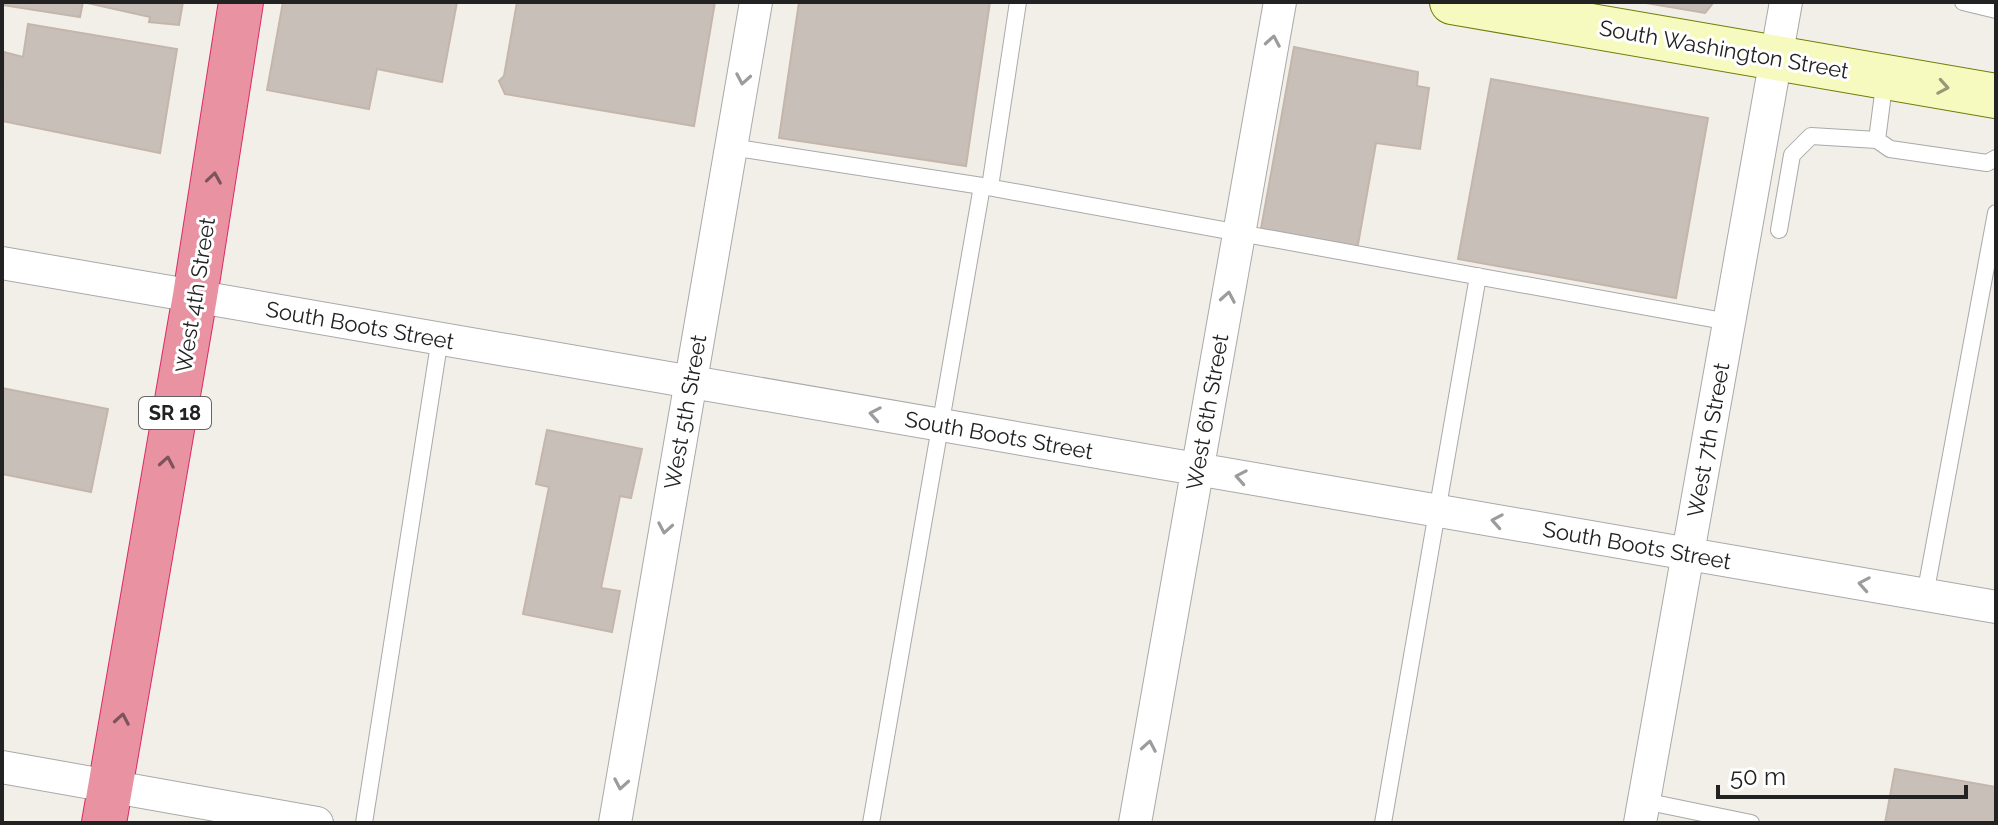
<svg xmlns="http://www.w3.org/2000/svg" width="1998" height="825" font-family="Raleway,sans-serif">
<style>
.building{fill:#c7bfb8;stroke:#c4b6ab;stroke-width:2}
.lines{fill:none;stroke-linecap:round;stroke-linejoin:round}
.lane-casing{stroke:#a9a9a9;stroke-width:18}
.street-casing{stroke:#a9a9a9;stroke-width:34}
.secondary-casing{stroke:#707d05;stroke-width:46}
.highway-casing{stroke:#dc2a67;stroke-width:46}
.lane{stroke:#fff;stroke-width:16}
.street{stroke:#fff;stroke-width:32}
.secondary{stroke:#f7fabf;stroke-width:44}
.highway{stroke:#e892a2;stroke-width:44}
.oneway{stroke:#9c9c9c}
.oneway2{stroke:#979978}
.oneway3{stroke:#7b545c}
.labels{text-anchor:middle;stroke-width:6;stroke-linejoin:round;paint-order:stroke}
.shield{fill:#fff;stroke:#646464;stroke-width:2}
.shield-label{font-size:20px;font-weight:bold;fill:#222}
.street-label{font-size:22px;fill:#222;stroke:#fff}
</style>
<rect width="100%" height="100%" fill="#f2efe9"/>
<!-- building -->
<path class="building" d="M2,2H83L80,17L2,5Z
M83,2H183L179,25L149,22L150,17Z
M283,2H457L442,82L377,69L369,109L267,90Z
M517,2H715L694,126L505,94L499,81L504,76Z
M799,2H990L966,166L779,138Z
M1640,2H1714L1705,13Z
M28,24L177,49L160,153L2,121L4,52L23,57Z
M1294,47L1418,72L1417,86L1429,88L1420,149L1376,143L1357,250L1260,234Z
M1491,79L1708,118L1676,298L1458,259Z
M2,388L108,409L91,492L2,474Z
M547,430L642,449L631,498L620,496L601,588L620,591L612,632L523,614L549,487L536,484Z
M1895,769L1996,787V823H1885Z"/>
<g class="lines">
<!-- lane casing -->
<g class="lane-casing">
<path id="lane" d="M1963,2L1996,10
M1885,78L1877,140L1890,149L1987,163L1996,158
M731,147L982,186L1729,322
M990,187L1018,2
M1779,230L1792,155L1811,136L1877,140
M1925,595L1996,213
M1644,801L1751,823
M364,823L440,338
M871,823L982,186
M1383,823L1478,276"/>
</g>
<!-- street casing -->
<g class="street-casing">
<path id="street" d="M2,263L1996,607
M2,767L317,823
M615,823L756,2
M1135,823L1280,2
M1640,823L1786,2"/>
</g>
<!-- secondary casing -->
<g class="secondary-casing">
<path id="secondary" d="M1452,2L1996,96"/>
</g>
<!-- highway casing -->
<g class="highway-casing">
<path id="highway" d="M104,823L195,296L241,2"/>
</g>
<!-- lane -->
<use href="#lane" class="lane"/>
<!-- street -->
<use href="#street" class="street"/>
<!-- secondary -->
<use href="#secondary" class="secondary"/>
<!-- highway -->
<use href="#highway" class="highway"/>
</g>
<!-- one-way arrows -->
<defs><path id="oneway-chevron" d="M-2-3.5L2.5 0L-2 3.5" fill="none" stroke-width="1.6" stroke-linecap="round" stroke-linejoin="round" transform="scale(2)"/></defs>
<g class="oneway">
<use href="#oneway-chevron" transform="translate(1273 41) rotate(-80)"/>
<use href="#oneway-chevron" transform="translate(743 79) rotate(100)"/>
<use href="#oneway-chevron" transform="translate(1228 297) rotate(-80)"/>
<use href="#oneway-chevron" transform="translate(875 414) rotate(-170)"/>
<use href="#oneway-chevron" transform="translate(1241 477) rotate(-170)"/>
<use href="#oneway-chevron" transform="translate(1497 521) rotate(-170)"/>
<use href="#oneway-chevron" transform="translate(665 528) rotate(100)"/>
<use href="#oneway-chevron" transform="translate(1864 584) rotate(-170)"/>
<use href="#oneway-chevron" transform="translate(1149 746) rotate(-80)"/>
<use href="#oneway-chevron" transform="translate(621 784) rotate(100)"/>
</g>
<use class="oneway2" href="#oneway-chevron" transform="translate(1943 87) rotate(10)"/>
<g class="oneway3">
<use href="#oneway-chevron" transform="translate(214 178) rotate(-81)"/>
<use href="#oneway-chevron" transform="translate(167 462) rotate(-80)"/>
<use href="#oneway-chevron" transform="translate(122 719) rotate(-80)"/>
</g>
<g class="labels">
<!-- shield labels -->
<rect class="shield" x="139" y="397" width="72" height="32" rx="6"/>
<g class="shield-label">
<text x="175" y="420">SR 18</text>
</g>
<!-- street labels -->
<g class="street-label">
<text transform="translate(1724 49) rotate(10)" y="8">South Washington Street</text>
<text transform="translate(195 295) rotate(-81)" y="8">West 4th Street</text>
<text transform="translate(360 325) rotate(10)" y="8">South Boots Street</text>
<text transform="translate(685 412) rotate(-80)" y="8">West 5th Street</text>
<text transform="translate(1207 412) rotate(-80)" y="8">West 6th Street</text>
<text transform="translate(999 435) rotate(10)" y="8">South Boots Street</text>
<text transform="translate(1708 440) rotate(-80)" y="8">West 7th Street</text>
<text transform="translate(1637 545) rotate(10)" y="8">South Boots Street</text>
</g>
</g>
<!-- border -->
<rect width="1998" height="825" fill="none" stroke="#222222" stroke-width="8"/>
<!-- scale -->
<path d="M1718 785v12h248v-12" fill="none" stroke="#222222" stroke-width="4"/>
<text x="1730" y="785" font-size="24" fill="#222222" stroke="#ffffff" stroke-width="6" paint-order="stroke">50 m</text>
</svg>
